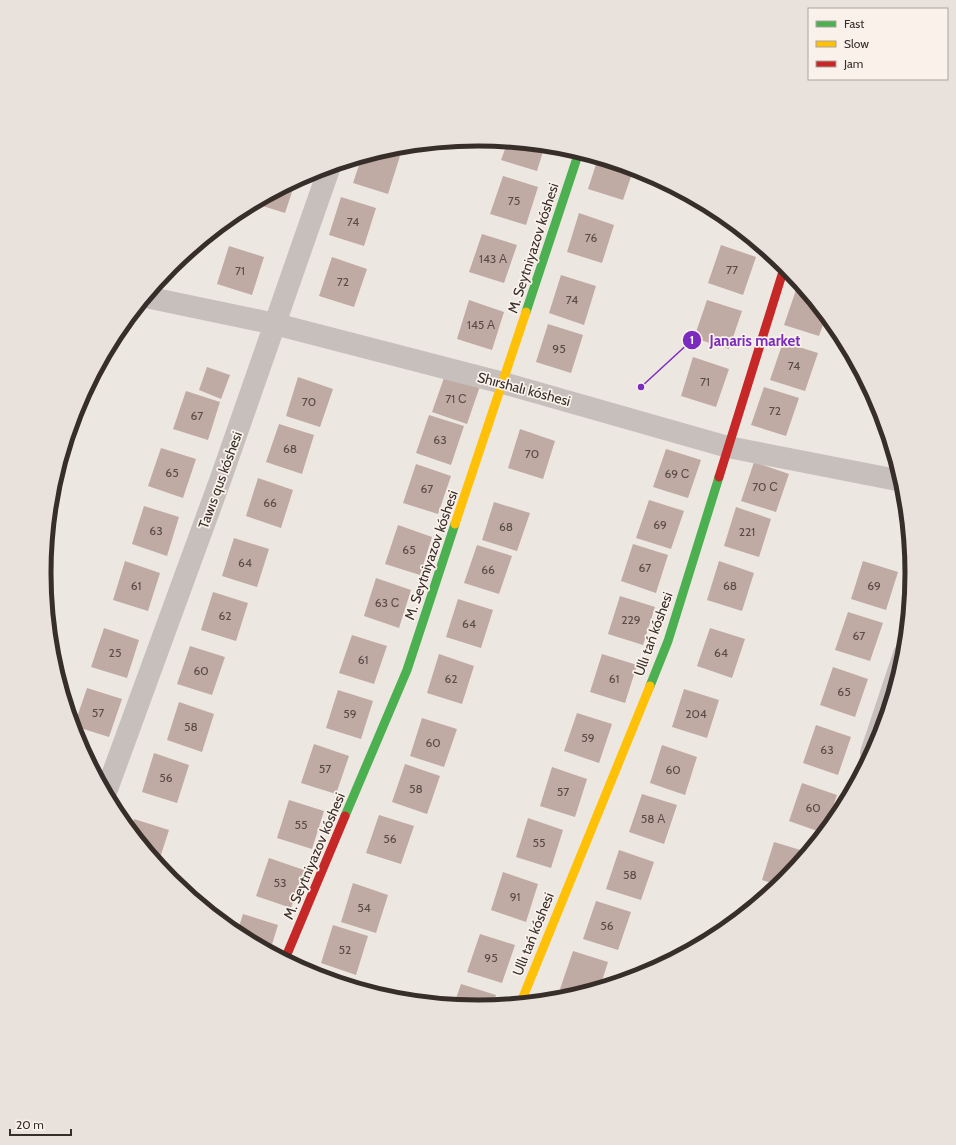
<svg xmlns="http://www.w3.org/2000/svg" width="956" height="1145" font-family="Cabin,sans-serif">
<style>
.building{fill:#c0aaa4}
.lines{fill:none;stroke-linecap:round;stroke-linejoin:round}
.street{stroke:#c6bfbb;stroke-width:22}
.fast{stroke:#4caf50;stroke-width:9}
.slow{stroke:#ffc107;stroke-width:9}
.jam{stroke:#c62828;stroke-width:9}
.labels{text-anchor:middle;stroke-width:3.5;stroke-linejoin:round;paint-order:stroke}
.number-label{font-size:12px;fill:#594c48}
.street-label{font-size:14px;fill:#372d29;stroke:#f9f1ea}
.rim{fill:none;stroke:#372d29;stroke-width:5}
.leader{fill:none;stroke:#7b2cbf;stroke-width:1.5}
.callout-dot{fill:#7b2cbf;stroke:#f9f1ea;stroke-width:1.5}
.mark-label{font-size:12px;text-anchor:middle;font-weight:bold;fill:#fff}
.callout-label{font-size:15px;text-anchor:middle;font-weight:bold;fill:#7b2cbf;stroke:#f9f1ea;stroke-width:3.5;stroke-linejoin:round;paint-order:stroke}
</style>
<rect width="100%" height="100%" fill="#ede7e2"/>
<!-- building -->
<path class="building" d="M508,141L545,145L537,171L501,160Z
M382,150L400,156L388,194L353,183L362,156Z
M598,158L634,168L623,200L588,189Z
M503,176L538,187L526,225L490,214Z
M296,180L285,213L253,203L256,201Z
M341,197L376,208L364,246L329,235Z
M579,213L614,225L602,263L567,252Z
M730,220L740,229L728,225Z
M482,234L517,245L504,283L469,272Z
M721,245L756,257L743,295L708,283Z
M229,246L264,257L252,295L217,284Z
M332,257L367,269L354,307L319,296Z
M561,275L596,286L584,325L549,313Z
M797,287L804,289L826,316L819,336L784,325Z
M469,300L504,312L492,350L457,339Z
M707,300L742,311L729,349L694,338Z
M548,324L583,335L571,373L536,362Z
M783,342L818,353L805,391L770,380Z
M693,357L729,369L716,407L681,396Z
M207,367L230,375L221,399L199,390Z
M445,375L480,386L467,424L432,412Z
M298,377L333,389L320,427L286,416Z
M764,387L799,398L786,436L751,425Z
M186,391L220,402L208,440L173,429Z
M429,415L464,426L451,465L416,453Z
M279,424L314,435L302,474L266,462Z
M520,429L555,441L543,479L508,468Z
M161,448L196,459L183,498L148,486Z
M666,449L701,460L688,498L653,487Z
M754,462L789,474L776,512L741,501Z
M416,464L451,476L438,514L403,503Z
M258,478L293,490L281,528L246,516Z
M649,500L684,511L671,549L636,538Z
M494,502L530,513L517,551L482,540Z
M144,506L179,517L167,556L132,544Z
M736,507L771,519L759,557L724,546Z
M398,525L432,537L420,575L385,564Z
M234,538L269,549L257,587L222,576Z
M633,544L668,555L656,593L621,581Z
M477,545L512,556L499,594L464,583Z
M125,561L160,573L148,611L113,600Z
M719,561L754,573L742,611L707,600Z
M863,561L898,572L886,610L851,599Z
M376,578L411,590L399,628L364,616Z
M213,592L248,603L236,641L201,630Z
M620,596L655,607L643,645L608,634Z
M458,599L493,610L481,648L446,637Z
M848,612L883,623L870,661L835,650Z
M104,628L139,640L127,678L91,667Z
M710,628L745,639L732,678L697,666Z
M352,635L387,646L374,684L339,673Z
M190,646L225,657L212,695L177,684Z
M439,654L474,666L462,704L427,693Z
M602,654L637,665L625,703L590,692Z
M833,667L868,679L855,717L820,705Z
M87,688L122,699L109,737L74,726Z
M684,689L719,700L707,738L672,727Z
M338,690L373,701L361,739L326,728Z
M179,702L214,714L202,752L167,740Z
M577,713L612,724L599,763L564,751Z
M422,718L457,729L444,767L410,756Z
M816,725L851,737L838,775L803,763Z
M314,744L349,756L336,794L301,783Z
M662,745L697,757L685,795L650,783Z
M154,753L189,765L177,803L142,792Z
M90,764L99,766L97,775Z
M405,764L440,776L427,814L392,802Z
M552,767L587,779L575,817L540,806Z
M802,783L837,795L825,830L823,833L789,821Z
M642,794L677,805L664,844L629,832Z
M289,800L324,811L312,849L277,838Z
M379,815L414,826L401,864L366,853Z
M528,818L563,830L551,868L516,857Z
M134,819L169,830L158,864L130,830Z
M774,842L807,852L785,880L778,885L762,880Z
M619,850L654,862L641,900L606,889Z
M269,858L304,870L291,908L256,896Z
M503,872L538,884L526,922L491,910Z
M353,883L388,895L376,933L341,922Z
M596,901L631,912L618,950L583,939Z
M243,914L278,925L270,951L237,933Z
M333,925L368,936L356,975L321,963Z
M480,934L515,945L502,983L467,972Z
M573,951L608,962L600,987L576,994L560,989Z
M461,984L496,995L493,1005L478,1006L454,1004Z"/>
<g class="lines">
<!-- street -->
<path class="street" d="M146,297L275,324L503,383L728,447L902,481
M871,753L904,654
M106,792L221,478L330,166"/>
<!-- fast -->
<path class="fast" d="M526,312L579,152
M650,686L668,641L719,477
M345,816L407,670L455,524"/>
<!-- slow -->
<path class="slow" d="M455,524L526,312
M521,1002L650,686"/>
<!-- jam -->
<path class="jam" d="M719,477L785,265
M285,959L345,816"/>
</g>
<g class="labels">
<!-- number labels -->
<g class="number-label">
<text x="514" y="205">75</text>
<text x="353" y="226">74</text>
<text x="591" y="242">76</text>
<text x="493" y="263">143 А</text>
<text x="732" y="274">77</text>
<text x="240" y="275">71</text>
<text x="343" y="286">72</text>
<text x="572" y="304">74</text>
<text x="481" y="329">145 А</text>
<text x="559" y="353">95</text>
<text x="794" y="370">74</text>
<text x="705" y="386">71</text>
<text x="456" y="403">71 С</text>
<text x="309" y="406">70</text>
<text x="775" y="415">72</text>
<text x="197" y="420">67</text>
<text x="440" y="444">63</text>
<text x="290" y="453">68</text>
<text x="532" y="458">70</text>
<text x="172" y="477">65</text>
<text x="677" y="478">69 С</text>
<text x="765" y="491">70 С</text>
<text x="427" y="493">67</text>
<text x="270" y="507">66</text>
<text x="660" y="529">69</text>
<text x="506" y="531">68</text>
<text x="156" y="535">63</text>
<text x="747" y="536">221</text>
<text x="409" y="554">65</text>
<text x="245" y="567">64</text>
<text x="645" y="572">67</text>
<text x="488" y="574">66</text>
<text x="136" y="590">61</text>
<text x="730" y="590">68</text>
<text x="874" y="590">69</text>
<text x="387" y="607">63 С</text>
<text x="225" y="620">62</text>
<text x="631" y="624">229</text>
<text x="469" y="628">64</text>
<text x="859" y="640">67</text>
<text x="115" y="657">25</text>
<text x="721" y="657">64</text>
<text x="363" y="664">61</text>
<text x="201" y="675">60</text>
<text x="451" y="683">62</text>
<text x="614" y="683">61</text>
<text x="844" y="696">65</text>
<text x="98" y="717">57</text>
<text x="350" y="718">59</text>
<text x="696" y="718">204</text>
<text x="191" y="731">58</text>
<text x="588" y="742">59</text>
<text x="433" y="747">60</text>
<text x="827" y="754">63</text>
<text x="325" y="773">57</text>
<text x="673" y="774">60</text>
<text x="166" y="782">56</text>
<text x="416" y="793">58</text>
<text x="563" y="796">57</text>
<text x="813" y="812">60</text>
<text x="653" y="823">58 А</text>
<text x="301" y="829">55</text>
<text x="390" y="843">56</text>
<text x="539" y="847">55</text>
<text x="630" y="879">58</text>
<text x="280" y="887">53</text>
<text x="515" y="901">91</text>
<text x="364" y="912">54</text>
<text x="607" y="930">56</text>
<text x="345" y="954">52</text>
<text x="491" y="962">95</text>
</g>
<!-- street labels -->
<g class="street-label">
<text transform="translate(533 248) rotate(-72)" y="5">M. Seytniyazov kóshesi</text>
<text transform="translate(524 389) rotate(15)" y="5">Shırshalı kóshesi</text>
<text transform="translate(220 480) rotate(-70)" y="5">Tawıs qus kóshesi</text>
<text transform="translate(431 555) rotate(-71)" y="5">M. Seytniyazov kóshesi</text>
<text transform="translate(653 634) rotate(-70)" y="5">Ullı tań kóshesi</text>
<text transform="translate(314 856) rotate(-67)" y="5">M. Seytniyazov kóshesi</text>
<text transform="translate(533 934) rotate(-68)" y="5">Ullı tań kóshesi</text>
</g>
</g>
<!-- crop -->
<path d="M0 0H956V1145H0ZM51 573a427 427 0 1 1 854 0a427 427 0 1 1-854 0Z" fill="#e9e1db" fill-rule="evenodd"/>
<path class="rim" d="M51 573a427 427 0 1 1 854 0a427 427 0 1 1-854 0Z"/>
<!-- callouts -->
<path class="leader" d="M641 387L692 340"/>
<g class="callout-dot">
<circle cx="641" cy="387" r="4"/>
<circle cx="692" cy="340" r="10"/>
</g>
<g class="mark-label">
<text x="692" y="344">1</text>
</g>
<g class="callout-label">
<text x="755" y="346">Janaris market</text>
</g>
<!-- legend -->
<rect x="808" y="8" width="140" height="72" fill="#f9f1ea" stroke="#aba39d"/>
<rect x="816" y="21" width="20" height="6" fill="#4caf50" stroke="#aba39d"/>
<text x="844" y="28" font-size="12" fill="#372d29">Fast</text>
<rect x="816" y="41" width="20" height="6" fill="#ffc107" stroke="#aba39d"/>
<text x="844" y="48" font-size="12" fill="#372d29">Slow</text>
<rect x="816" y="61" width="20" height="6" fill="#c62828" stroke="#aba39d"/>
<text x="844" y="68" font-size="12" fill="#372d29">Jam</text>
<!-- scale -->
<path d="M10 1129v6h61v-6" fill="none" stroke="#372d29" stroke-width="2"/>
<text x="16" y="1129" font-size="12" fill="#372d29" stroke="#f9f1ea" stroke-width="3" paint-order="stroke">20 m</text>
</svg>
